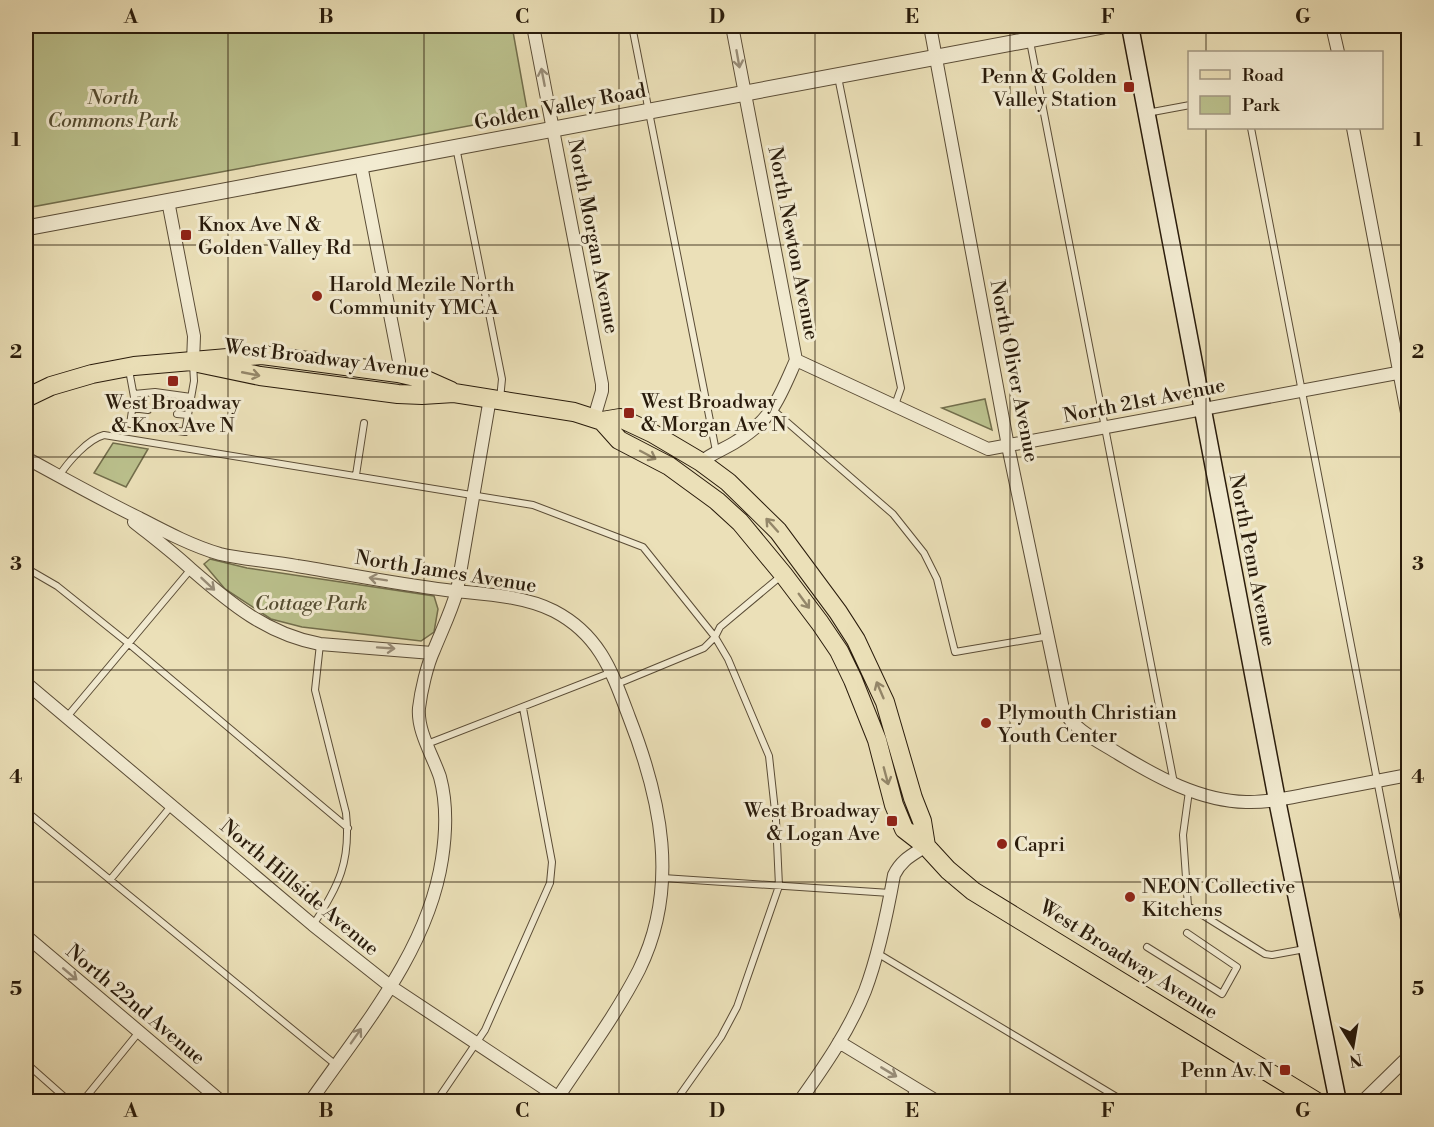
<svg xmlns="http://www.w3.org/2000/svg" width="1434" height="1127" font-family="'Libre Bodoni',serif">
<style>
.green{fill:#bbc18d;stroke:#726e4c;stroke-width:1.5}
.lines{fill:none;stroke-linecap:round;stroke-linejoin:round}
.service-casing{stroke:#5a4c36;stroke-width:8}
.minor-casing{stroke:#5a4c36;stroke-width:14}
.tertiary-casing{stroke:#5a4c36;stroke-width:17}
.secondary-casing{stroke:#291b0b;stroke-width:19}
.primary-casing{stroke:#291b0b;stroke-width:20}
.service{stroke:#f2ebd1;stroke-width:6}
.minor{stroke:#f2ebd1;stroke-width:12}
.tertiary{stroke:#f2ebd1;stroke-width:15}
.secondary{stroke:#f2ebd1;stroke-width:16}
.primary{stroke:#ebe0b8;stroke-width:18}
.oneway{stroke:#988d78}
.oneway2{stroke:#94876a}
.grid{fill:none;stroke:#291b0b;stroke-width:1.5;stroke-opacity:0.55}
.poi-dot{fill:#8f2418;stroke:#f2ebd1;stroke-width:2}
.labels{text-anchor:middle;stroke-width:6;stroke-linejoin:round;paint-order:stroke}
.poi-label{font-size:20px;fill:#291b0b;stroke:#f2ebd1;text-anchor:start}
.park-label{font-size:20px;font-style:italic;fill:#554d32;stroke:#f2ebd1}
.street-label{font-size:20px;fill:#291b0b;stroke:#f2ebd1}
.neatline{fill:none;stroke:#291b0b;stroke-width:2}
.grid-label{font-size:20px;text-anchor:middle;font-weight:bold;fill:#291b0b}
</style>
<rect width="100%" height="100%" fill="#ebe0b8"/>
<filter id="stains"><feTurbulence type="fractalNoise" baseFrequency=".00333" numOctaves="4"/><feColorMatrix values="0 0 0 0 .2 0 0 0 0 .09 0 0 0 0 .02 0 0 0 .5 -.17"/></filter>
<radialGradient id="worn" r=".72"><stop offset=".6" stop-color="#630" stop-opacity="0"/><stop offset="1" stop-color="#630" stop-opacity=".3"/></radialGradient>
<!-- green -->
<path class="green" d="M26,26H512L528,115L26,208Z
M985,399L992,430L942,408Z
M113,443L148,449L126,487L94,473Z
M210,559L247,568L434,596L438,609L434,632L421,641L302,627L271,619L225,589L204,564Z"/>
<g class="lines">
<!-- service casing -->
<g class="service-casing">
<path id="service" d="M632,26L716,451
M1027,26L1174,783
M838,77L901,388L895,405
M1147,113L1190,105
M1251,128L1408,940
M456,147L502,379L500,399
M129,370L134,397L130,424L185,432L194,381L193,364
M134,394L155,392L191,397
M132,408L148,410
M773,410L893,514L924,553L937,579L955,652L1049,636
M177,414L188,415
M356,475L364,423
M59,476C68,462 88,439 104,435L533,505L643,547L715,637L728,659L769,756L776,820L779,886L737,1007L721,1037L675,1102
M26,568L57,586L128,643L348,828
M617,684L704,648L715,637L720,627L781,576
M66,718L191,569
M427,744L612,672
M1189,791L1183,835L1188,906L1265,954L1272,955L1305,949
M26,811L336,1065
M663,878L890,893
M110,880L172,805
M313,925C339,886 351,861 346,813L315,690L320,644
M1147,947L1222,994L1237,967L1187,933
M877,953L1125,1102
M26,1063L70,1102
M82,1102L139,1032
M436,1102L485,1030L550,883L552,862L523,708
M907,1102L915,1088"/>
</g>
<!-- minor casing -->
<g class="minor-casing">
<path id="minor" d="M533,26L602,384V391L594,418
M930,26L1008,446L1063,709C1073,730 1100,742 1119,754C1157,777 1200,801 1246,802C1269,803 1292,797 1314,793C1346,787 1377,781 1408,775
M1332,26L1338,52
M1353,128L1408,418
M361,165L399,361L398,373
M168,201L194,336L193,362
M796,360L988,449L1408,371
M26,458C63,478 100,499 139,518C164,531 192,546 220,554C245,560 272,561 297,566C347,574 396,584 446,590C481,594 522,595 554,611C600,635 612,672 629,717C661,799 680,887 639,970C616,1015 583,1059 555,1102
M701,462C712,453 725,449 737,441C773,419 780,396 796,360L732,26
M134,522C154,538 174,553 192,570C231,604 267,634 320,644L432,653
M26,683L313,925L390,986L565,1102
M26,936L222,1102
M839,1042L938,1102
M310,1102C362,1027 428,951 442,859C446,833 447,803 440,777C433,756 417,731 419,708C421,691 427,665 434,650C442,630 451,612 457,591L490,398
M799,1102C824,1067 849,1031 865,991C879,954 887,914 894,875C901,860 912,855 926,846
M1362,1102L1408,1057"/>
</g>
<!-- tertiary casing -->
<g class="tertiary-casing">
<path id="tertiary" d="M26,228L1103,26"/>
</g>
<!-- secondary casing -->
<g class="secondary-casing">
<path id="secondary" d="M1130,26L1277,800L1338,1102"/>
</g>
<!-- primary casing -->
<g class="primary-casing">
<path id="primary" d="M193,362L260,376L398,394L422,395L454,393L574,412L602,421L620,418L652,433L701,462L728,482L778,531L838,612L856,640L885,702L913,798L922,821L926,846
M26,398L51,386L92,374L134,366L262,355L398,373L424,379L451,391
M602,421L619,440L669,466L717,501L740,522L783,574L820,623L839,651L853,680L877,740L894,805L904,829L926,846L948,870L973,891L1317,1102"/>
</g>
<!-- service -->
<use href="#service" class="service"/>
<!-- minor -->
<use href="#minor" class="minor"/>
<!-- tertiary -->
<use href="#tertiary" class="tertiary"/>
<!-- secondary -->
<use href="#secondary" class="secondary"/>
<!-- primary -->
<use href="#primary" class="primary"/>
</g>
<!-- one-way arrows -->
<defs><path id="oneway-shaft" d="M-6 0H5M1.5-3L5.5 0L1.5 3" fill="none" stroke-width="1.6" stroke-linecap="round" stroke-linejoin="round" transform="scale(1.5)"/></defs>
<g class="oneway">
<use href="#oneway-shaft" transform="translate(738 59) rotate(80)"/>
<use href="#oneway-shaft" transform="translate(543 77) rotate(-101)"/>
<use href="#oneway-shaft" transform="translate(378 579) rotate(-171)"/>
<use href="#oneway-shaft" transform="translate(208 584) rotate(43)"/>
<use href="#oneway-shaft" transform="translate(386 648) rotate(4)"/>
<use href="#oneway-shaft" transform="translate(70 974) rotate(40)"/>
<use href="#oneway-shaft" transform="translate(356 1036) rotate(-55)"/>
<use href="#oneway-shaft" transform="translate(889 1072) rotate(31)"/>
</g>
<g class="oneway2">
<use href="#oneway-shaft" transform="translate(251 374) rotate(11)"/>
<use href="#oneway-shaft" transform="translate(648 455) rotate(28)"/>
<use href="#oneway-shaft" transform="translate(772 525) rotate(-132)"/>
<use href="#oneway-shaft" transform="translate(804 601) rotate(54)"/>
<use href="#oneway-shaft" transform="translate(880 690) rotate(-113)"/>
<use href="#oneway-shaft" transform="translate(886 776) rotate(75)"/>
</g>
<!-- grid -->
<path class="grid" d="M228,26V1102M424,26V1102M619,26V1102M815,26V1102M1010,26V1102M1206,26V52M1206,128V1102M26,245H1408M26,457H1408M26,670H1408M26,882H1408"/>
<!-- markers -->
<g class="poi-dot">
<rect x="1123" y="81" width="12" height="12" rx="3"/>
<rect x="180" y="229" width="12" height="12" rx="3"/>
<circle cx="317" cy="296" r="6"/>
<rect x="167" y="375" width="12" height="12" rx="3"/>
<rect x="623" y="407" width="12" height="12" rx="3"/>
<circle cx="986" cy="723" r="6"/>
<rect x="886" y="815" width="12" height="12" rx="3"/>
<circle cx="1002" cy="844" r="6"/>
<circle cx="1130" cy="897" r="6"/>
<rect x="1279" y="1064" width="12" height="12" rx="3"/>
</g>
<g class="labels">
<!-- poi labels -->
<g class="poi-label">
<text x="1117" y="83" text-anchor="end">Penn &amp; Golden<tspan x="1117" dy="23">Valley Station</tspan></text>
<text x="198" y="231">Knox Ave N &amp;<tspan x="198" dy="23">Golden Valley Rd</tspan></text>
<text x="329" y="291">Harold Mezile North<tspan x="329" dy="23">Community YMCA</tspan></text>
<text x="641" y="408">West Broadway<tspan x="641" dy="23">&amp; Morgan Ave N</tspan></text>
<text x="173" y="409" text-anchor="middle">West Broadway<tspan x="173" dy="23">&amp; Knox Ave N</tspan></text>
<text x="998" y="719">Plymouth Christian<tspan x="998" dy="23">Youth Center</tspan></text>
<text x="880" y="817" text-anchor="end">West Broadway<tspan x="880" dy="23">&amp; Logan Ave</tspan></text>
<text x="1014" y="851">Capri</text>
<text x="1142" y="893">NEON Collective<tspan x="1142" dy="23">Kitchens</tspan></text>
<text x="1273" y="1077" text-anchor="end">Penn Av N</text>
</g>
<!-- park labels -->
<g class="park-label">
<text x="113" y="104">North<tspan x="113" dy="23">Commons Park</tspan></text>
<text x="311" y="610">Cottage Park</text>
</g>
<!-- street labels -->
<g class="street-label">
<text transform="translate(560 106) rotate(-11)" y="7">Golden Valley Road</text>
<text transform="translate(594 236) rotate(79)" y="7">North Morgan Avenue</text>
<text transform="translate(794 243) rotate(79)" y="7">North Newton Avenue</text>
<text transform="translate(327 358) rotate(7)" y="7">West Broadway Avenue</text>
<text transform="translate(1015 371) rotate(79)" y="7">North Oliver Avenue</text>
<text transform="translate(1144 400) rotate(-11)" y="7">North 21st Avenue</text>
<text transform="translate(1253 560) rotate(79)" y="7">North Penn Avenue</text>
<text transform="translate(446 571) rotate(9)" y="7">North James Avenue</text>
<text transform="translate(300 887) rotate(40)" y="7">North Hillside Avenue</text>
<text transform="translate(1129 959) rotate(32)" y="7">West Broadway Avenue</text>
<text transform="translate(136 1004) rotate(40)" y="7">North 22nd Avenue</text>
</g>
</g>
<!-- margin -->
<rect width="1434" height="1127" fill="none" stroke="#ebe0b8" stroke-width="66"/>
<!-- legend -->
<rect x="1188" y="51" width="195" height="78" fill="#f2ebd1" stroke="#a29882" stroke-width="1.5"/>
<rect x="1200" y="70" width="30" height="9" fill="#ebe0b8" stroke="#a29882" stroke-width="1.5"/>
<text x="1242" y="81" font-size="18" fill="#291b0b">Road</text>
<rect x="1200" y="96" width="30" height="18" fill="#bbc18d" stroke="#a29882" stroke-width="1.5"/>
<text x="1242" y="111" font-size="18" fill="#291b0b">Park</text>
<!-- north arrow -->
<g transform="translate(1353 1046) rotate(169)" stroke="#f2ebd1" stroke-width="4.5" paint-order="stroke">
<path d="M0-4.5L10 22L0 15L-10 22Z" fill="#291b0b"/>
<text y="-9" font-size="16" font-weight="bold" text-anchor="middle" fill="#291b0b">N</text>
</g>
<rect x="33" y="33" width="1368" height="1061" class="neatline"/>
<g class="grid-label">
<text x="131" y="23">A</text>
<text x="326" y="23">B</text>
<text x="522" y="23">C</text>
<text x="717" y="23">D</text>
<text x="912" y="23">E</text>
<text x="1108" y="23">F</text>
<text x="1303" y="23">G</text>
<text x="16" y="146">1</text>
<text x="1418" y="146">1</text>
<text x="16" y="358">2</text>
<text x="1418" y="358">2</text>
<text x="16" y="570">3</text>
<text x="1418" y="570">3</text>
<text x="16" y="783">4</text>
<text x="1418" y="783">4</text>
<text x="16" y="995">5</text>
<text x="1418" y="995">5</text>
<text x="131" y="1117">A</text>
<text x="326" y="1117">B</text>
<text x="522" y="1117">C</text>
<text x="717" y="1117">D</text>
<text x="912" y="1117">E</text>
<text x="1108" y="1117">F</text>
<text x="1303" y="1117">G</text>
</g>
<rect width="100%" height="100%" filter="url(#stains)"/>
<rect width="100%" height="100%" fill="url(#worn)"/>
</svg>
